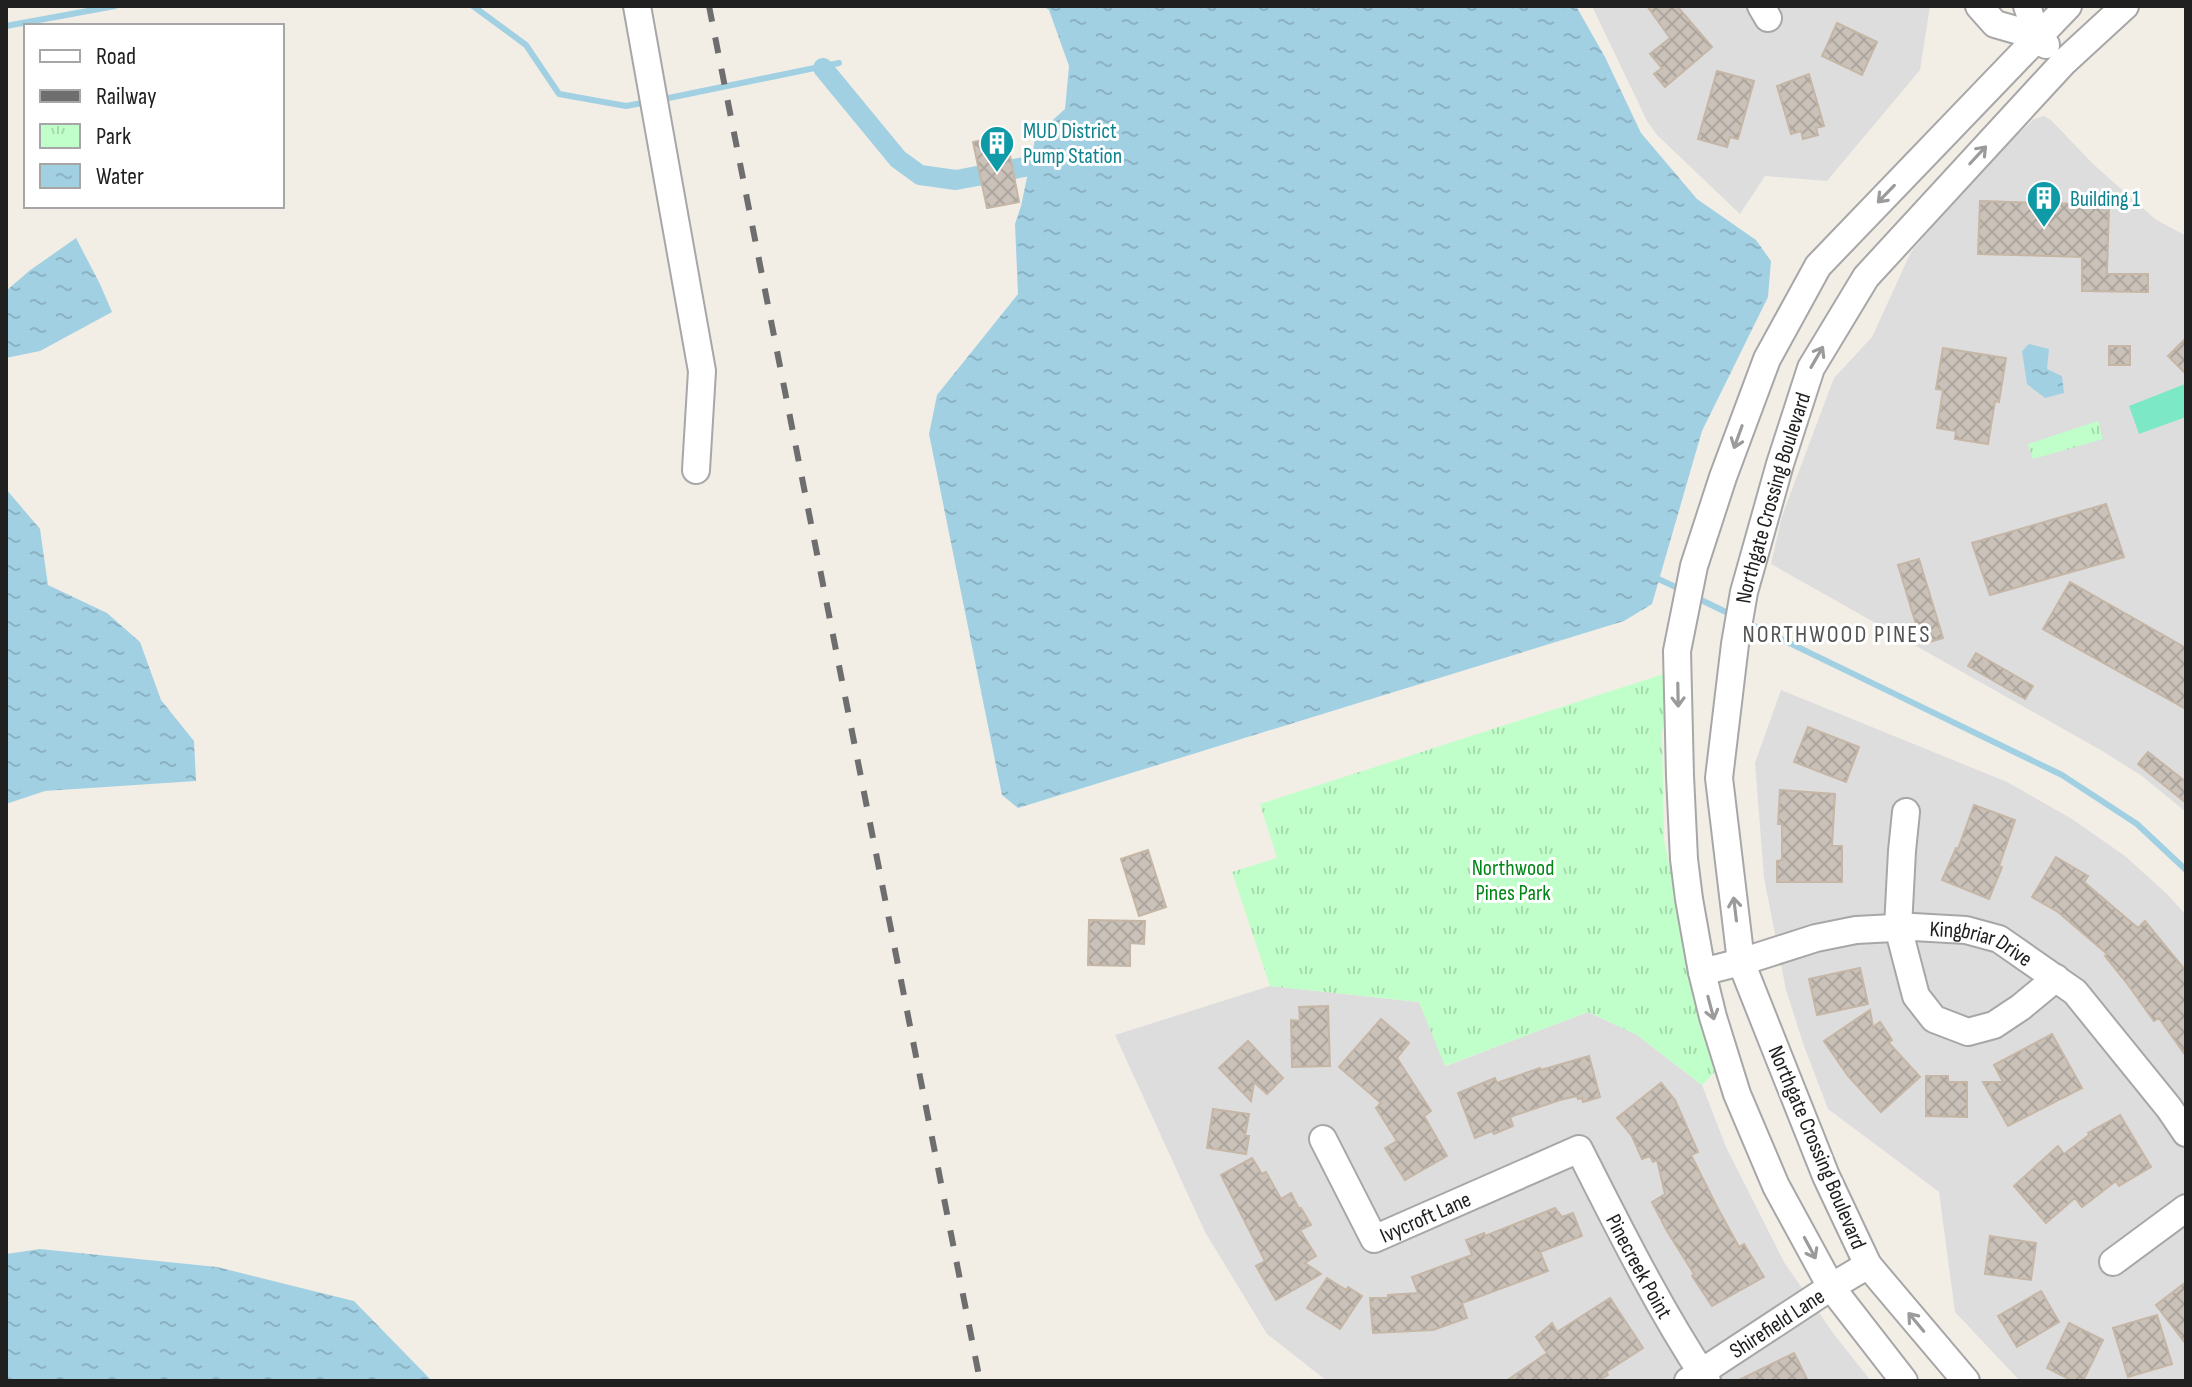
<svg xmlns="http://www.w3.org/2000/svg" width="2192" height="1387" font-family="'Sofia Sans Condensed',sans-serif">
<style>
.residential{fill:#dedddd}
.park{fill:url(#park-tufts)}
.pitch{fill:#7ce8c6}
.water{fill:url(#water-ripples)}
.lines{fill:none;stroke-linecap:round;stroke-linejoin:round}
.stream{stroke:#a2d0e3;stroke-width:6}
.canal{stroke:#a2d0e3;stroke-width:20}
.building{fill:url(#building-cross-hatch);stroke:#c5b6a6;stroke-width:2}
.minor-casing{stroke:#a7a7a7;stroke-width:30}
.minor{stroke:#fff;stroke-width:26}
.rail{stroke:#6e6e6e;stroke-width:6;stroke-dasharray:16 16;stroke-linecap:butt}
.oneway{stroke:#9b9b9b}
.labels{text-anchor:middle;stroke-width:6;stroke-linejoin:round;paint-order:stroke}
.culture-label{font-size:22px;fill:#0d838f;stroke:#fff;text-anchor:start}
.street-label{font-size:22px;fill:#202020;stroke:#fff}
.park-label{font-size:22px;fill:#018615;stroke:#fff}
.neighbourhood-label{font-size:24px;letter-spacing:2px;fill:#535353;stroke:#fff}
</style>
<defs>
<pattern id="park-tufts" width="24" height="20" patternUnits="userSpaceOnUse" patternTransform="scale(2)"><rect width="24" height="20" fill="#c0ffc9"/><path d="M3 7l-1-3M5 7V3M7 7l1-3M15 17l-1-3M17 17v-4M19 17l1-3" fill="none" stroke="#a5daac"/></pattern>
<pattern id="water-ripples" width="26" height="14" patternUnits="userSpaceOnUse" patternTransform="scale(2)"><rect width="26" height="14" fill="#a2d0e3"/><path d="M2 4q2-2 4 0t4 0M15 11q2-2 4 0t4 0" fill="none" stroke="#8bb2c2"/></pattern>
<pattern id="building-cross-hatch" width="8" height="8" patternUnits="userSpaceOnUse" patternTransform="scale(2)"><rect width="8" height="8" fill="#cac1b8"/><path d="M0 0l8 8M0 8l8-8" fill="none" stroke="#ada69e"/></pattern>
</defs>
<rect width="100%" height="100%" fill="#f2eee6"/>
<!-- residential -->
<path class="residential" d="M1592,6H1930L1920,70L1827,181L1765,176L1740,214L1657,135L1647,121Z
M2044,116L2051,120L2093,164L2155,219L2186,236V812L2142,776L2104,752L1771,564L1782,516L1834,378L1872,337L1911,252L1982,168L2034,119Z
M1781,690L2007,782L2072,819L2125,856L2168,895L2186,915V1381H2020L1955,1312L1939,1192L1828,1109L1804,1046L1786,990L1764,878L1755,763Z
M1270,986L1419,1002L1446,1066L1588,1012L1637,1035L1702,1085L1726,1147L1784,1262L1833,1333L1871,1381H1327L1267,1334L1205,1232L1115,1035Z"/>
<!-- park -->
<path class="park" d="M2098,421L2103,439L2033,459L2028,444Z
M1670,672L1662,733L1664,840L1714,1073L1702,1085L1637,1035L1588,1012L1445,1066L1419,1002L1270,986L1232,872L1277,858L1260,804Z"/>
<!-- pitch -->
<path class="pitch" d="M2185,384L2186,417L2139,434L2129,406Z"/>
<!-- water -->
<path class="water" d="M1043,6H1576L1605,57L1641,133L1697,199L1756,240L1771,261L1768,297L1702,431L1652,604L1624,621L1018,808L1002,795L929,434L937,395L1018,294L1015,224L1021,206L1036,135L1065,109L1069,66L1049,10Z
M76,238L100,284L112,312L40,351L6,358V291L29,271Z
M2029,344L2049,349L2047,369L2062,376L2064,393L2045,398L2027,384L2022,351Z
M6,489L40,529L48,585L107,613L140,642L161,700L194,741L196,781L45,791L6,804Z
M40,1249L217,1267L354,1301L432,1381H6V1254Z"/>
<g class="lines">
<!-- stream -->
<path class="stream" d="M473,6L526,45L559,94L626,106L648,102
M6,26L115,6
M659,100L839,63
M1652,576L1682,590
M1695,597L1732,615
M1746,622L2062,775L2137,824L2186,870"/>
<!-- canal -->
<path class="canal" d="M823,68L898,159L920,175L956,180L1056,161"/>
</g>
<!-- building -->
<path class="building" d="M1647,6H1677L1712,47L1665,87L1654,74L1662,68L1650,54L1670,38Z
M1837,23L1877,42L1862,75L1822,56Z
M1717,71L1754,81L1738,139L1730,137L1727,147L1698,139Z
M1809,74L1824,126L1816,128L1818,135L1803,139L1801,131L1791,134L1777,86Z
M1006,135L1019,202L987,208L973,142Z
M1980,201L2109,205L2107,274H2148V292L2082,291V257L1978,254Z
M2186,338V374L2168,356Z
M2109,346H2130V365H2109Z
M1943,348L2006,358L1999,402L1995,401L1988,444L1955,439L1956,431L1937,428L1943,390L1936,389Z
M2106,504L2124,557L1990,595L1972,543Z
M1919,559L1943,638L1922,644L1898,565Z
M2070,582L2186,648V709L2043,629Z
M1976,653L2033,686L2025,699L1968,666Z
M1808,727L1859,747L1846,782L1794,762Z
M2148,752L2186,782V803L2138,764Z
M1780,790L1835,794L1832,846H1842V882H1777V861L1782,860V824H1778Z
M1974,805L2015,820L1999,866L2002,867L1989,899L1942,880L1956,848L1958,849Z
M1148,850L1166,907L1139,916L1121,859Z
M2056,857L2088,876L2084,882L2138,928L2145,921L2186,971V1056L2159,1018L2154,1021L2126,982L2105,956L2107,954L2058,912L2032,897Z
M1089,920L1145,921L1144,944L1130,943V966L1088,965Z
M1860,968L1868,1004L1817,1015L1809,979Z
M1328,1006L1330,1066L1292,1067L1291,1020L1300,1021L1299,1007Z
M1870,1010L1873,1027L1880,1022L1892,1040L1888,1042L1920,1077L1881,1112L1848,1076L1824,1041Z
M1381,1019L1409,1043L1397,1058L1431,1111L1424,1116L1447,1156L1405,1180L1385,1148L1397,1141L1376,1108L1381,1103L1339,1067Z
M2052,1034L2082,1088L2008,1126L1983,1082H2003L1994,1065Z
M1248,1041L1283,1078L1267,1094L1254,1082L1251,1101L1219,1068Z
M1589,1056L1600,1097L1583,1102L1582,1098L1578,1099L1577,1096L1560,1100L1510,1117L1513,1126L1494,1134L1492,1131L1475,1138L1458,1093L1495,1078L1497,1083L1540,1068L1541,1070Z
M1926,1076H1948V1082H1967V1117L1926,1116Z
M1661,1083L1675,1100L1698,1152L1691,1155L1716,1205L1739,1247L1744,1244L1764,1277L1712,1306L1692,1276L1694,1274L1667,1231L1652,1202L1665,1194L1657,1160L1653,1162L1650,1156L1642,1159L1632,1136L1617,1118Z
M1213,1109L1249,1114L1245,1136H1249L1246,1154L1207,1148Z
M2120,1115L2151,1167L2119,1186L2116,1181L2082,1207L2075,1198L2046,1223L2014,1186L2058,1146L2064,1154L2089,1135L2088,1133Z
M1252,1158L1262,1174L1266,1172L1281,1199L1291,1193L1299,1209L1301,1208L1311,1225L1300,1230L1316,1256L1305,1263L1321,1274L1276,1300L1256,1266L1265,1261L1221,1175Z
M1555,1208L1562,1217L1573,1213L1582,1236L1540,1252L1548,1271L1462,1303L1467,1318L1433,1330L1373,1333L1370,1298H1388V1295L1418,1293L1412,1277L1472,1255L1466,1240L1484,1233L1485,1236Z
M1990,1236L2036,1243L2031,1280L1985,1274Z
M1327,1278L1346,1290L1348,1287L1362,1296L1340,1329L1307,1308Z
M2186,1282V1344L2156,1305Z
M2041,1291L2059,1322L2017,1347L1998,1316Z
M1610,1298L1643,1348L1606,1372L1608,1375L1598,1381H1506L1547,1353L1536,1337L1552,1323L1557,1332Z
M2157,1315L2172,1364L2128,1377L2113,1328Z
M2069,1323L2103,1340L2083,1381H2073L2047,1368Z
M1794,1353L1808,1381H1737Z"/>
<g class="lines">
<!-- minor casing -->
<g class="minor-casing">
<g id="minor">
<path d="M637,6L702,371L696,470"/>
<path d="M1761,6L1768,18"/>
<path d="M1979,6L1995,24L2037,36"/>
<path d="M2027,6L2037,36L2046,45"/>
<path d="M1906,812L1902,851L1898,927L1916,996L1934,1019L1968,1032L1994,1025L2021,1007L2056,978"/>
<path id="s1" d="M1702,972L1741,962L1816,938L1856,930L1913,927L1966,930L1999,939L2075,992L2169,1108L2186,1133"/>
<path id="s2" d="M1323,1139L1374,1239L1579,1149C1619,1228 1658,1307 1707,1381"/>
<path d="M2113,1262L2186,1208"/>
<path id="s3" d="M1688,1381L1831,1287L1868,1265"/>
<path d="M1904,1381L1831,1287L1776,1186L1737,1094L1713,1017L1702,972L1689,899L1684,859L1680,776L1677,651L1694,566L1723,477L1767,359L1818,266L2068,6"/>
<path id="s4" d="M1966,1381L1868,1265L1826,1176L1741,962L1719,778L1735,644L1744,592L1780,464L1811,368L1866,277L2063,63L2125,6"/>
</g>
</g>
<!-- minor -->
<use href="#minor" class="minor"/>
<!-- rail -->
<path class="rail" d="M709,6L980,1381"/>
</g>
<!-- one-way arrows -->
<defs><path id="oneway-shaft" d="M-6 0H5M1.5-3L5.5 0L1.5 3" fill="none" stroke-width="1.6" stroke-linecap="round" stroke-linejoin="round" transform="scale(2)"/></defs>
<g class="oneway">
<use href="#oneway-shaft" transform="translate(1978 155) rotate(-47)"/>
<use href="#oneway-shaft" transform="translate(1886 194) rotate(134)"/>
<use href="#oneway-shaft" transform="translate(1817 357) rotate(-60)"/>
<use href="#oneway-shaft" transform="translate(1738 437) rotate(110)"/>
<use href="#oneway-shaft" transform="translate(1678 695) rotate(89)"/>
<use href="#oneway-shaft" transform="translate(1735 909) rotate(-97)"/>
<use href="#oneway-shaft" transform="translate(1711 1008) rotate(75)"/>
<use href="#oneway-shaft" transform="translate(1810 1248) rotate(62)"/>
<use href="#oneway-shaft" transform="translate(1916 1322) rotate(-130)"/>
</g>
<!-- icons -->
<defs>
<g id="building-pin" transform="scale(1.8)"><path d="M0 17L-7.5 6A9.5 9.5 0 1 1 7.5 6Z" fill="#0f9aa8" stroke="#fff"/><path d="M-4-6H4V6H1V3H-1V6H-4ZM-2.5-4.3h1.7v1.8h-1.7ZM.8-4.3h1.7v1.8H.8ZM-2.5-1h1.7V.8h-1.7ZM.8-1h1.7V.8H.8Z" fill="#fff"/></g>
</defs>
<g fill-rule="evenodd">
<use href="#building-pin" x="997" y="143"/>
<use href="#building-pin" x="2044" y="198"/>
</g>
<g class="labels">
<!-- culture labels -->
<g class="culture-label">
<text x="1023" y="138">MUD District<tspan x="1023" dy="25">Pump Station</tspan></text>
<text x="2070" y="206">Building 1</text>
</g>
<!-- street labels -->
<g class="street-label">
<text dy="8" stroke="none"><textPath href="#s4" startOffset="952">Northgate Crossing Boulevard</textPath></text>
<text dy="8" stroke="none"><textPath href="#s1" startOffset="288">Kingbriar Drive</textPath></text>
<text transform="translate(1818 1147) rotate(67)" y="8">Northgate Crossing Boulevard</text>
<text dy="8" stroke="none"><textPath href="#s2" startOffset="168">Ivycroft Lane</textPath></text>
<text dy="8" stroke="none"><textPath href="#s2" startOffset="468">Pinecreek Point</textPath></text>
<text dy="8" stroke="none"><textPath href="#s3" startOffset="106">Shirefield Lane</textPath></text>
</g>
<!-- park labels -->
<g class="park-label">
<text x="1513" y="875">Northwood<tspan x="1513" dy="25">Pines Park</tspan></text>
</g>
<!-- neighbourhood labels -->
<g class="neighbourhood-label">
<text x="1837" y="642">NORTHWOOD PINES</text>
</g>
</g>
<!-- border -->
<rect width="2192" height="1387" fill="none" stroke="#202020" stroke-width="16"/>
<!-- legend -->
<rect x="24" y="24" width="260" height="184" fill="#ffffff" stroke="#a6a6a6" stroke-width="2"/>
<rect x="40" y="50" width="40" height="12" fill="#ffffff" stroke="#a6a6a6" stroke-width="2"/>
<text x="96" y="64" font-size="24" fill="#202020">Road</text>
<rect x="40" y="90" width="40" height="12" fill="#6e6e6e" stroke="#a6a6a6" stroke-width="2"/>
<text x="96" y="104" font-size="24" fill="#202020">Railway</text>
<rect x="40" y="124" width="40" height="24" fill="url(#park-tufts)" stroke="#a6a6a6" stroke-width="2"/>
<text x="96" y="144" font-size="24" fill="#202020">Park</text>
<rect x="40" y="164" width="40" height="24" fill="url(#water-ripples)" stroke="#a6a6a6" stroke-width="2"/>
<text x="96" y="184" font-size="24" fill="#202020">Water</text>
</svg>
